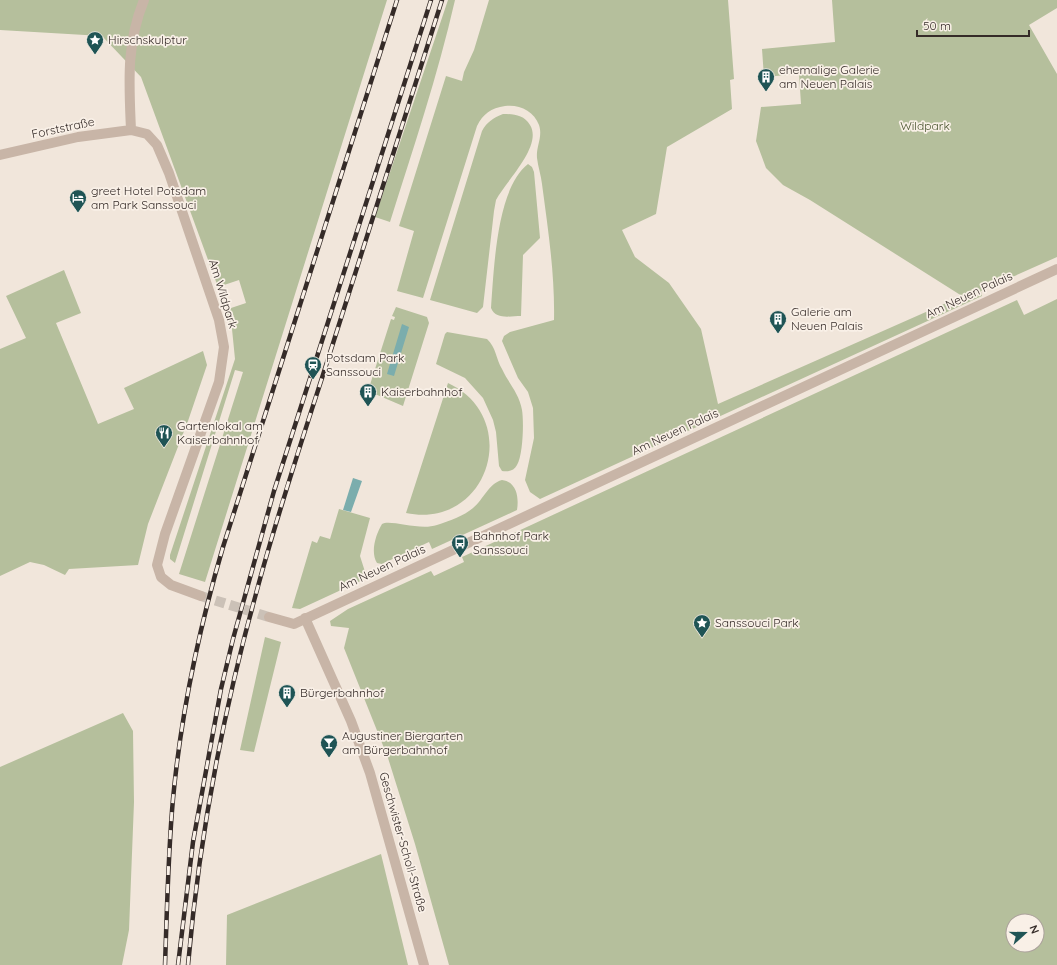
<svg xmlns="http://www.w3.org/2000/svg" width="1057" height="965" font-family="Quicksand,sans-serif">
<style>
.green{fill:#b5bf9c;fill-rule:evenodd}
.water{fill:#7badad}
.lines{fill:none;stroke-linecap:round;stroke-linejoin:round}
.minor-tunnel{stroke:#cbc1b7;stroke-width:10;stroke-dasharray:10 5;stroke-linecap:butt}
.minor{stroke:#c8b5a7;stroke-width:10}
.rail-casing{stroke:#352b28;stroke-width:4.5}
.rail{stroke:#f9f0e7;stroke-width:3;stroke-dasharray:9;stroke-linecap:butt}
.labels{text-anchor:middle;stroke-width:3.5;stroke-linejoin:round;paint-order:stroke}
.poi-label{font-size:12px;fill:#352b28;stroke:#f9f0e7;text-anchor:start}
.park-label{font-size:12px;fill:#46522c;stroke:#f9f0e7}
.street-label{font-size:12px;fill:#352b28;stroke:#f9f0e7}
</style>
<rect width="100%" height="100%" fill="#f1e6db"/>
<!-- green -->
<path class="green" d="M0,0H387L205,582L179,574L243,372L235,370L175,563L170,559V555L235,359L232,329L225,310L246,303L239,280L218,287L141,77L102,36L0,30Z
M448,0H455C438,75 413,149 390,222L375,217Z
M489,0H728L734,79L730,80L732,109L667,147L656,214L622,230L635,257L669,283L701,329L718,404L962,296L810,200L783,185L766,168L756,141L761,107L801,104L799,74L764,77L762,49L835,42L832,0H1057V8L1029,25L1057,74V257L981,291L982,296L540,499L530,492L525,480L534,438L533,408L528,392L518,378L502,341L504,336L510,332L554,320C555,275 548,229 542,184C541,175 538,167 537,158C536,146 543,137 539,125C534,111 519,104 505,106C491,108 483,114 477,126L423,298L397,291L414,231L399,226L446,76L462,81L464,72L474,50Z
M503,114C514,114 524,115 530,125C543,146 506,181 496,200L494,211L483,307L477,313L430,300L482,131C487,122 493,118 503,114Z
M528,164L532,167L534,172L540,238L523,255L521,316C510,316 496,320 491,308C494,270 496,189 528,164Z
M64,270L81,313L56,323L98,424L134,409L124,388L203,351L207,365L188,421L148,524L138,565L69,569L65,575L44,565L30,562L0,576V349L26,338L6,296Z
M1057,299V965H449L415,844L388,758L344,648L349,628L331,626L330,621L348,609L431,571L434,576L464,562L462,557L1017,300L1024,315ZM1013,921H1037V945H1013Z
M396,307L427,317L429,323L403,406L368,391L391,319L394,320L395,317L392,316Z
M447,332L487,339C496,347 496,359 502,369C509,384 519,393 522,410C524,422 523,455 517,465C514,471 508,472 502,471L499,466L496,432L493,420L483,398L465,378L436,364L445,334Z
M448,383C523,418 489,530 406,513Z
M502,480C517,482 519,498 517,510L432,549L429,542L382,564L377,563C370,552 376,534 382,524C390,519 419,531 437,525C449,521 464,516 473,508C484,499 488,484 502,480Z
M339,509L370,518L360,556L367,578L300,609L292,608L312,541L317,543L320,536L330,539Z
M265,637L281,642L254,752L240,750Z
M123,713L133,731L134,802L129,930L122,965H0V767Z
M381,854L408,965H226L227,915Z"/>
<!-- water -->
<path class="water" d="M402,324L409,327L394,376L387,374Z
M353,478L362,481L351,512L343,510Z"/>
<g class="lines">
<!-- minor-tunnel -->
<path class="minor-tunnel" d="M201,596L269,617"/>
<!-- minor -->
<path class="minor" d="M131,130C129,83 126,44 144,0
M0,155L78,137L131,130L147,134L157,145L169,173L219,320L224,347L219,382L165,534L157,565L161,577L171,585L201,596
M269,617L294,624L1057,269
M305,618L351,721L370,773L424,965"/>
<!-- rail casing -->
<g class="rail-casing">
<path id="rail" d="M165,965C167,910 168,854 173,799C181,713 199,629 223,547L397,0
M178,965L193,842L221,689L233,639L274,491L431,0
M188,965C199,839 223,712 257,590C276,519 299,449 322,378C362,252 402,126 442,0"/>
</g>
<!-- rail -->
<use href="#rail" class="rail"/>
</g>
<!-- icons -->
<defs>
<g id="sight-pin" transform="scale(0.9)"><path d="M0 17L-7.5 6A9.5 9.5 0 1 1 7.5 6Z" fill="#1f5455" stroke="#f9f0e7"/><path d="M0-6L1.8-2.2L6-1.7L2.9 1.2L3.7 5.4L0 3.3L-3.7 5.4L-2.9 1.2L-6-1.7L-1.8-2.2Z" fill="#fff"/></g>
<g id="building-pin" transform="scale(0.9)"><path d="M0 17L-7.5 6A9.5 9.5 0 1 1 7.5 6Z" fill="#1f5455" stroke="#f9f0e7"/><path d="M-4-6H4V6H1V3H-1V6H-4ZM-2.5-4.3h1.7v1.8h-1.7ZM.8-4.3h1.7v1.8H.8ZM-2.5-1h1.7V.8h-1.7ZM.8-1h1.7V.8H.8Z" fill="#fff"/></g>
<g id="hotel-pin" transform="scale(0.9)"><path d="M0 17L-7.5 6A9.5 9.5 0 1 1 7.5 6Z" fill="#1f5455" stroke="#f9f0e7"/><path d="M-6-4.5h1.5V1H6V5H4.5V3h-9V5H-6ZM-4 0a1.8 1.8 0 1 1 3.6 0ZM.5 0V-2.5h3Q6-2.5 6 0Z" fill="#fff"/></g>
<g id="station-pin" transform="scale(0.9)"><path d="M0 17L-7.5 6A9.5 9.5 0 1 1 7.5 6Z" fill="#1f5455" stroke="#f9f0e7"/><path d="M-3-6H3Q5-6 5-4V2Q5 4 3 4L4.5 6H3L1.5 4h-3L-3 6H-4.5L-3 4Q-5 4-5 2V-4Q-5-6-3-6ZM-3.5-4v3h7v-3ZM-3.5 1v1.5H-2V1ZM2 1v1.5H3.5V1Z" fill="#fff"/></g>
<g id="restaurant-pin" transform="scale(0.9)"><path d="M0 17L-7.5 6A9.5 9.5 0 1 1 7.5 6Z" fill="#1f5455" stroke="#f9f0e7"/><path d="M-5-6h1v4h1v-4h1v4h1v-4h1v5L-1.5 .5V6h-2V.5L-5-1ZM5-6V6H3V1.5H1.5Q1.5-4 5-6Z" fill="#fff"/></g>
<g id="bus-pin" transform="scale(0.9)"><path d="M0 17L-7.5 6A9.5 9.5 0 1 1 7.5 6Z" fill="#1f5455" stroke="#f9f0e7"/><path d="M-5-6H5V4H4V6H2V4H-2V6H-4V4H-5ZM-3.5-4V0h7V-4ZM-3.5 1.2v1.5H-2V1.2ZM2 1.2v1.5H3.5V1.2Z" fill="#fff"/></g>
<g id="bar-pin" transform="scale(0.9)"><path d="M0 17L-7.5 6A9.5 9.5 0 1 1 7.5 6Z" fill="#1f5455" stroke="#f9f0e7"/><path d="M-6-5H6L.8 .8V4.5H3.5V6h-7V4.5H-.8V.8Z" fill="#fff"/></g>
</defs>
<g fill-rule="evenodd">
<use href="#sight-pin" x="95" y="40"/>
<use href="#building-pin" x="766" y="77"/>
<use href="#hotel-pin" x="78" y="198"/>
<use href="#building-pin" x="778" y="319"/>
<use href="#station-pin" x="313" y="365"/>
<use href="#building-pin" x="368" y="392"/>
<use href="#restaurant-pin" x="164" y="433"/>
<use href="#bus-pin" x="460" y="543"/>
<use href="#sight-pin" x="702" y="623"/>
<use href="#building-pin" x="287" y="693"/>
<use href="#bar-pin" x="329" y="743"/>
</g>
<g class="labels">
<!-- poi labels -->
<g class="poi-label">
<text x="108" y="44">Hirschskulptur</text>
<text x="779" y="74">ehemalige Galerie<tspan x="779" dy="14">am Neuen Palais</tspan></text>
<text x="91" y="195">greet Hotel Potsdam<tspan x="91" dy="14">am Park Sanssouci</tspan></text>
<text x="791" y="316">Galerie am<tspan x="791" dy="14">Neuen Palais</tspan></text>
<text x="326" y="362">Potsdam Park<tspan x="326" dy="14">Sanssouci</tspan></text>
<text x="381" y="396">Kaiserbahnhof</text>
<text x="177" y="430">Gartenlokal am<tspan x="177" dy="14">Kaiserbahnhof</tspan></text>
<text x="473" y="540">Bahnhof Park<tspan x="473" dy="14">Sanssouci</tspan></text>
<text x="715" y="627">Sanssouci Park</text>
<text x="300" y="697">Bürgerbahnhof</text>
<text x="342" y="740">Augustiner Biergarten<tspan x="342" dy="14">am Bürgerbahnhof</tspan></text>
</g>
<!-- park labels -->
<g class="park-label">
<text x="925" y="130">Wildpark</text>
</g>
<!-- street labels -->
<g class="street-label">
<text transform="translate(63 128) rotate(-12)" y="4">Forststraße</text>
<text transform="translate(223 294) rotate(73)" y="4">Am Wildpark</text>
<text transform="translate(969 295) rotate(-25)" y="4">Am Neuen Palais</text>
<text transform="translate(675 432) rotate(-25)" y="4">Am Neuen Palais</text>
<text transform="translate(382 568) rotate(-25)" y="4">Am Neuen Palais</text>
<text transform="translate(403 842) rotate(74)" y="4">Geschwister-Scholl-Straße</text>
</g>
</g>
<!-- north arrow -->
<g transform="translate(1025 933) rotate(69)"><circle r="19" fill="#f9f0e7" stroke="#aba19b"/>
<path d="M0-3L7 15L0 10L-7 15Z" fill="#1f5455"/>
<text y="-6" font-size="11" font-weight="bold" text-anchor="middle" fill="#352b28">N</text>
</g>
<!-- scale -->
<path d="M917 30v6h112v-6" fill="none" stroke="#352b28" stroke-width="2"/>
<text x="923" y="30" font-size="12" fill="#352b28" stroke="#f9f0e7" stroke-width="3" paint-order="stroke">50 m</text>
</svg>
